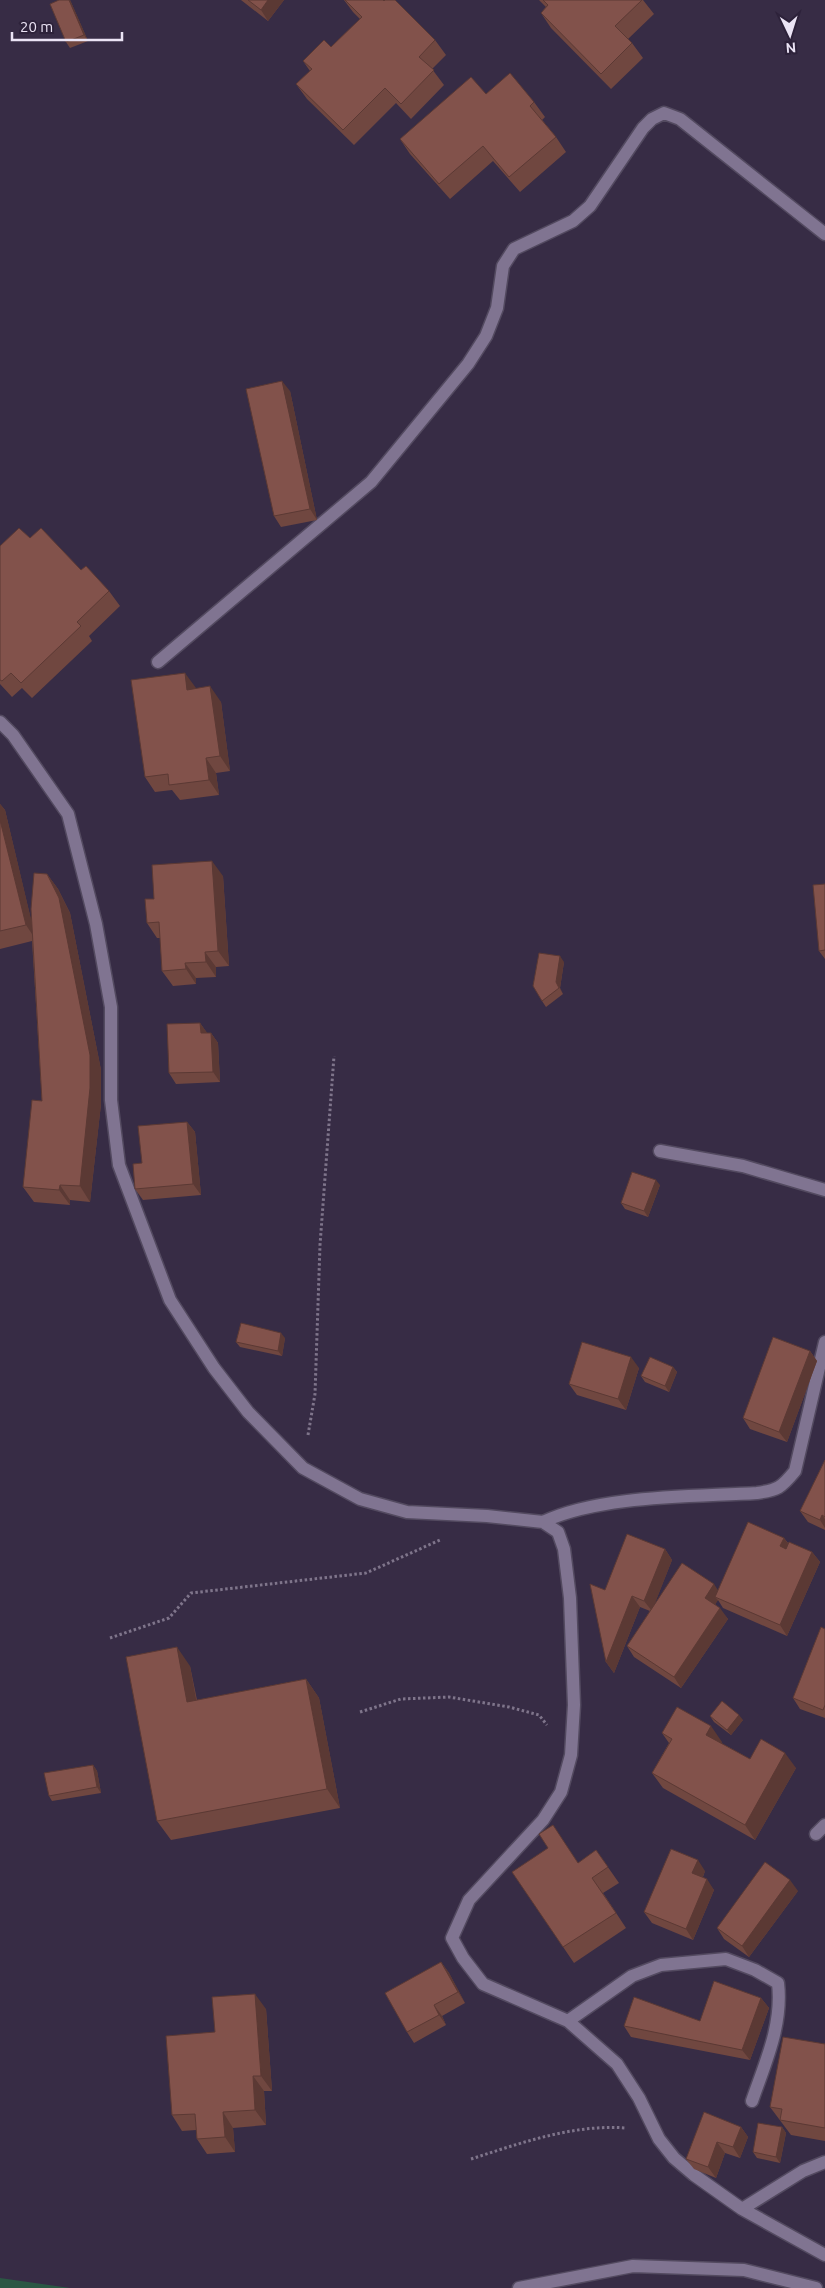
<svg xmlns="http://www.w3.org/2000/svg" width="825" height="2288" font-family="Ubuntu,sans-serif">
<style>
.green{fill:#2b5744}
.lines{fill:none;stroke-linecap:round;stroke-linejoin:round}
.street-casing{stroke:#534a60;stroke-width:15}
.path{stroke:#7f758b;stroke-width:3;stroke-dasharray:2.5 2.5;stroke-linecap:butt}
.street{stroke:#807491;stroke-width:12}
.wall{fill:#704740}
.shaded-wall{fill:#5b3934}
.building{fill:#82524b;stroke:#5b3934}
</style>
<rect width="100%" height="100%" fill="#372c45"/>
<!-- green -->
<path class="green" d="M0,2278L70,2288H0Z"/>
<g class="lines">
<!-- street casing -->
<g class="street-casing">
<path id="street" d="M158,662L371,482L468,364L486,336L497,308L503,266L514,249L573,221L590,206L643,128L652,119L664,113L680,119L825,234
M0,722L13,735L68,814L96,924L111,1007V1100L119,1165L170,1300L214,1368L248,1412L303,1468L360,1499L407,1512L487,1516L543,1522L558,1532L564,1549L570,1598L574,1705L571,1755L561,1792L543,1820L469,1900L452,1938L463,1958L483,1984L568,2021L617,2064L639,2098L659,2139L674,2158L694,2175L742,2209L825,2255
M660,1151L743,1166L825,1190
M543,1522C600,1495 692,1497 757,1493C778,1490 781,1488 795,1471L825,1342
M816,1834L825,1825
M568,2021L632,1976L661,1965L726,1959L755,1970L778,1983C783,2025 765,2063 752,2101
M742,2209L803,2171L825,2162
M519,2288L633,2266L744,2270L816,2288"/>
</g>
<!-- path -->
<path class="path" d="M308,1435L315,1394L320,1245L334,1056
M110,1638L169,1618L191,1593L366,1573L440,1540
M360,1712L401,1699L449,1697L509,1707L539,1715L547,1725
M471,2159C521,2143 573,2124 626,2128"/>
<!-- street -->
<use href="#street" class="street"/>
</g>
<!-- wall -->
<path class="wall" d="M59,0H70L88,41L70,48L66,42Z
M241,0H284L268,21Z
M344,0H383L435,40L446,55L432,69L444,85L411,119L396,103L354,145L307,99L296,84L310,71L303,61L331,47L360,19L353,12Z
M539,0H643L654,14L628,39L632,43L643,58L611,89L551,28L541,13L546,7Z
M486,94L534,102L545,117L542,120L556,137L566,152L520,192L493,161L450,199L410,154L400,139Z
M290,391L317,520L281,527L274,516Z
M30,538L81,570L109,591L120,606L89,636L92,641L32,698L22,688L12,697L0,684V546Z
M196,689L221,702L230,771L216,773L219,795L180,800L172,790L155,792L145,777Z
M0,804L5,810L31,920L47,874L58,889L70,913L101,1070V1104L90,1202L70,1200V1205L34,1202L23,1187L42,1101L32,941L0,949Z
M223,876L229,966L216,967V977L196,978V984L173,986L162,971L160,938H157L147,923L154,899Z
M825,884V959L819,951Z
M564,962L560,988L563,994L546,1007L542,1001Z
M200,1023L207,1033H211L218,1043L220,1082L176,1084L169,1073Z
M187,1122L195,1132L201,1195L143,1200L135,1189L142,1163Z
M660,1185L648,1217L625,1209L621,1203Z
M285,1338L282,1356L240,1347L236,1342Z
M810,1351L817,1361L787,1442L750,1429L743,1418Z
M673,1367L677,1372L669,1392L645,1382L641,1376Z
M639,1368L626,1410L577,1395L569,1384Z
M825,1460V1530L808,1522L800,1511Z
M784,1538L788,1543L812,1552L820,1562L787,1636L723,1608L718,1600L715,1604L728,1619L681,1688L634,1657L627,1646L650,1611L640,1607L614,1673L606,1662L605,1590L665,1549L672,1560L654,1605L718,1590Z
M825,1629V1718L800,1709L793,1698Z
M190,1666L197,1700L306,1679L319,1698L340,1808L171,1840L157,1821Z
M710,1716L743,1720L731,1735L714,1722Z
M662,1733L722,1742L721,1743L750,1759L796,1768L755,1840L663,1788L652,1773L669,1743Z
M93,1765L97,1771L101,1793L52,1801L49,1796Z
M596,1850L619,1883L603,1893L626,1928L574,1963L512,1872L579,1863Z
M705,1871L703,1877L714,1890L693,1940L652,1923L644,1912Z
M798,1891L749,1957L724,1939L717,1928Z
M441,1962L449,1973L465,2003L442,2016L446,2025L414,2043L407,2032Z
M761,1998L769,2008L750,2060L631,2037L624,2026L700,2021Z
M266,2009L272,2091H264L266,2125L233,2128L235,2152L207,2154L197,2139L196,2130L182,2131L172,2115L215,2032Z
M825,2044V2141L791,2135L770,2107Z
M741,2127L748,2137L740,2158L725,2153L716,2178L694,2169L686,2159Z
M782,2127L786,2133L780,2163L757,2158L753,2152Z"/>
<!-- shaded-wall -->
<path class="shaded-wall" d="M69,0H70L71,2L88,41L84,35Z
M268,0H284L268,21L261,10Z
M282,381L290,391L317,520L310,509Z
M185,673L196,688L198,705L187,690Z
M210,686L221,702L230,771L220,756Z
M206,758L216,773L219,795L209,780Z
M0,804L5,810L36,940L26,925L0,820Z
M212,861L223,876L229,966L218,951Z
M47,874L58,889L70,913L101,1070V1104L90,1202L80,1186Z
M205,952L216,967V977L206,962Z
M560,956L564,962L560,988L563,994L556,982Z
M185,963L196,978V984L186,969Z
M200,1023L208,1034L201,1033Z
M211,1033L218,1043L220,1082L213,1072Z
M187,1122L195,1132L201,1195L193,1184Z
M656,1180L660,1185L648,1217L644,1211Z
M60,1185L70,1200V1205L59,1190Z
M281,1333L285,1338L282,1356L278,1351Z
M810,1351L817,1361L787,1442L779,1432Z
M631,1357L639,1368L626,1410L618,1399Z
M673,1367L677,1372L669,1392L665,1386Z
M822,1515L825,1519V1528L820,1520Z
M784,1538L791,1548L788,1557L780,1546Z
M665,1549L672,1560L652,1611L644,1601Z
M812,1552L820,1562L787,1636L780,1625Z
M714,1584L721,1595L715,1597L718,1600L713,1608L705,1598Z
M632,1596L640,1607L614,1673L606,1662Z
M720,1608L728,1619L681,1688L674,1677Z
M177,1647L190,1666L200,1721L187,1702Z
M306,1679L319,1698L340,1808L327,1789Z
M739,1715L743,1720L731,1735L727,1730Z
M711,1726L722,1742L717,1750L706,1735Z
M785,1753L796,1768L755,1840L745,1825Z
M93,1765L97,1771L101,1793L97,1787Z
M698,1860L705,1871L700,1884L692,1873Z
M707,1879L714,1890L693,1940L686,1929Z
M790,1880L798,1891L749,1957L742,1946Z
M441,1962L449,1973L465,2003L458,1992Z
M255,1994L266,2009L272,2091L261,2076Z
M761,1998L769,2008L750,2060L742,2050Z
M434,2005L442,2016L446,2025L439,2015Z
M253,2076L264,2091L266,2125L255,2110Z
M223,2112L233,2128L235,2152L225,2137Z
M741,2127L748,2137L740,2158L733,2147Z
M782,2127L786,2133L780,2163L776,2157Z
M717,2142L725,2153L716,2178L708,2167Z"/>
<!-- building -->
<path class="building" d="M59,0H69L84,35L66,42L50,4Z
M248,0H268L261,10Z
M345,0H383L384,1L385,0H395L435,40L419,57L434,70L401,104L385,88L343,130L296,84L312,69L303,61L324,40L331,47L362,17Z
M543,0H642L615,26L632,43L601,74L541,13L548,5Z
M510,73L534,102L530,106L556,137L509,177L483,146L439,184L400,139L471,77L486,94Z
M282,381L310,509L274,516L246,389Z
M19,528L30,538L41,528L81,570L86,566L109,591L77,622L81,626L21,683L11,673L2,681L0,680V546Z
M185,673L187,690L210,686L220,756L206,758L209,780L169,785L168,774L145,777L131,680Z
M0,820L26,925L0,931Z
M212,861L218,951L205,952L206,962L185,963L186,969L162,971L159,922L147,923L145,899H154L152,865Z
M34,873L47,874L59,898L90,1055V1088L80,1186L60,1185L59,1190L23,1187L32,1100L42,1101L31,909Z
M825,884V950L819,951L813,885Z
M539,953L560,956L556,982L559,988L542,1001L533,986Z
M200,1023L201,1033H211L213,1072L169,1073L167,1024Z
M187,1122L193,1184L135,1189L133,1164L142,1163L138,1126Z
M632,1172L656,1180L644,1211L621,1203Z
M241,1323L281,1333L278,1351L236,1342Z
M773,1337L810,1351L779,1432L743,1418Z
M582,1342L631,1357L618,1399L569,1384Z
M650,1357L673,1367L665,1386L641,1376Z
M825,1460V1517L822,1515L820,1520L800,1511Z
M748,1522L784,1538L780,1546L786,1549L789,1542L812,1552L780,1625L715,1597Z
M627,1534L665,1549L644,1601L632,1596L606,1662L590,1584L605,1590Z
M682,1563L714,1584L705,1598L720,1608L674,1677L627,1646Z
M821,1627L825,1629V1705L823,1710L793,1698Z
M177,1647L187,1702L306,1679L327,1789L157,1821L126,1657Z
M722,1701L739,1715L727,1730L710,1716Z
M677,1707L711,1726L706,1735L750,1759L761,1739L785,1753L745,1825L652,1773L672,1739L662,1733Z
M93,1765L97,1787L49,1796L44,1773Z
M553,1825L578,1863L596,1850L608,1867L592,1878L616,1913L563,1947L512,1872L548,1848L539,1834Z
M671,1849L698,1860L692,1873L707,1879L686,1929L644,1912Z
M765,1862L790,1880L742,1946L717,1928Z
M441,1962L458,1992L434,2005L439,2015L407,2032L385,1993Z
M714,1981L761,1998L742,2050L624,2026L634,1997L700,2021Z
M255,1994L261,2076H253L255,2110L223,2112L225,2137L197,2139L195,2114L172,2115L166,2036L215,2032L212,1997Z
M783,2037L825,2044V2128L780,2120L782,2109L770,2107Z
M704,2112L741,2127L733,2147L717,2142L708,2167L686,2159Z
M758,2123L782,2127L776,2157L753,2152Z"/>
<!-- north arrow -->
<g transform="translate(790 35) rotate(176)" stroke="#2d223a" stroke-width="4" paint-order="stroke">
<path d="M0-4L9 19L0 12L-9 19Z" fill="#ebe4f5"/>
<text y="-8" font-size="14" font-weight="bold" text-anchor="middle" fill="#ebe4f5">N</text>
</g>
<!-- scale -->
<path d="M12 32v8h110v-8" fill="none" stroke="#ebe4f5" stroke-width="2.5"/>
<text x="20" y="32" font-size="15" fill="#ebe4f5" stroke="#2d223a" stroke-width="4" paint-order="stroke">20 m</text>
</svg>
